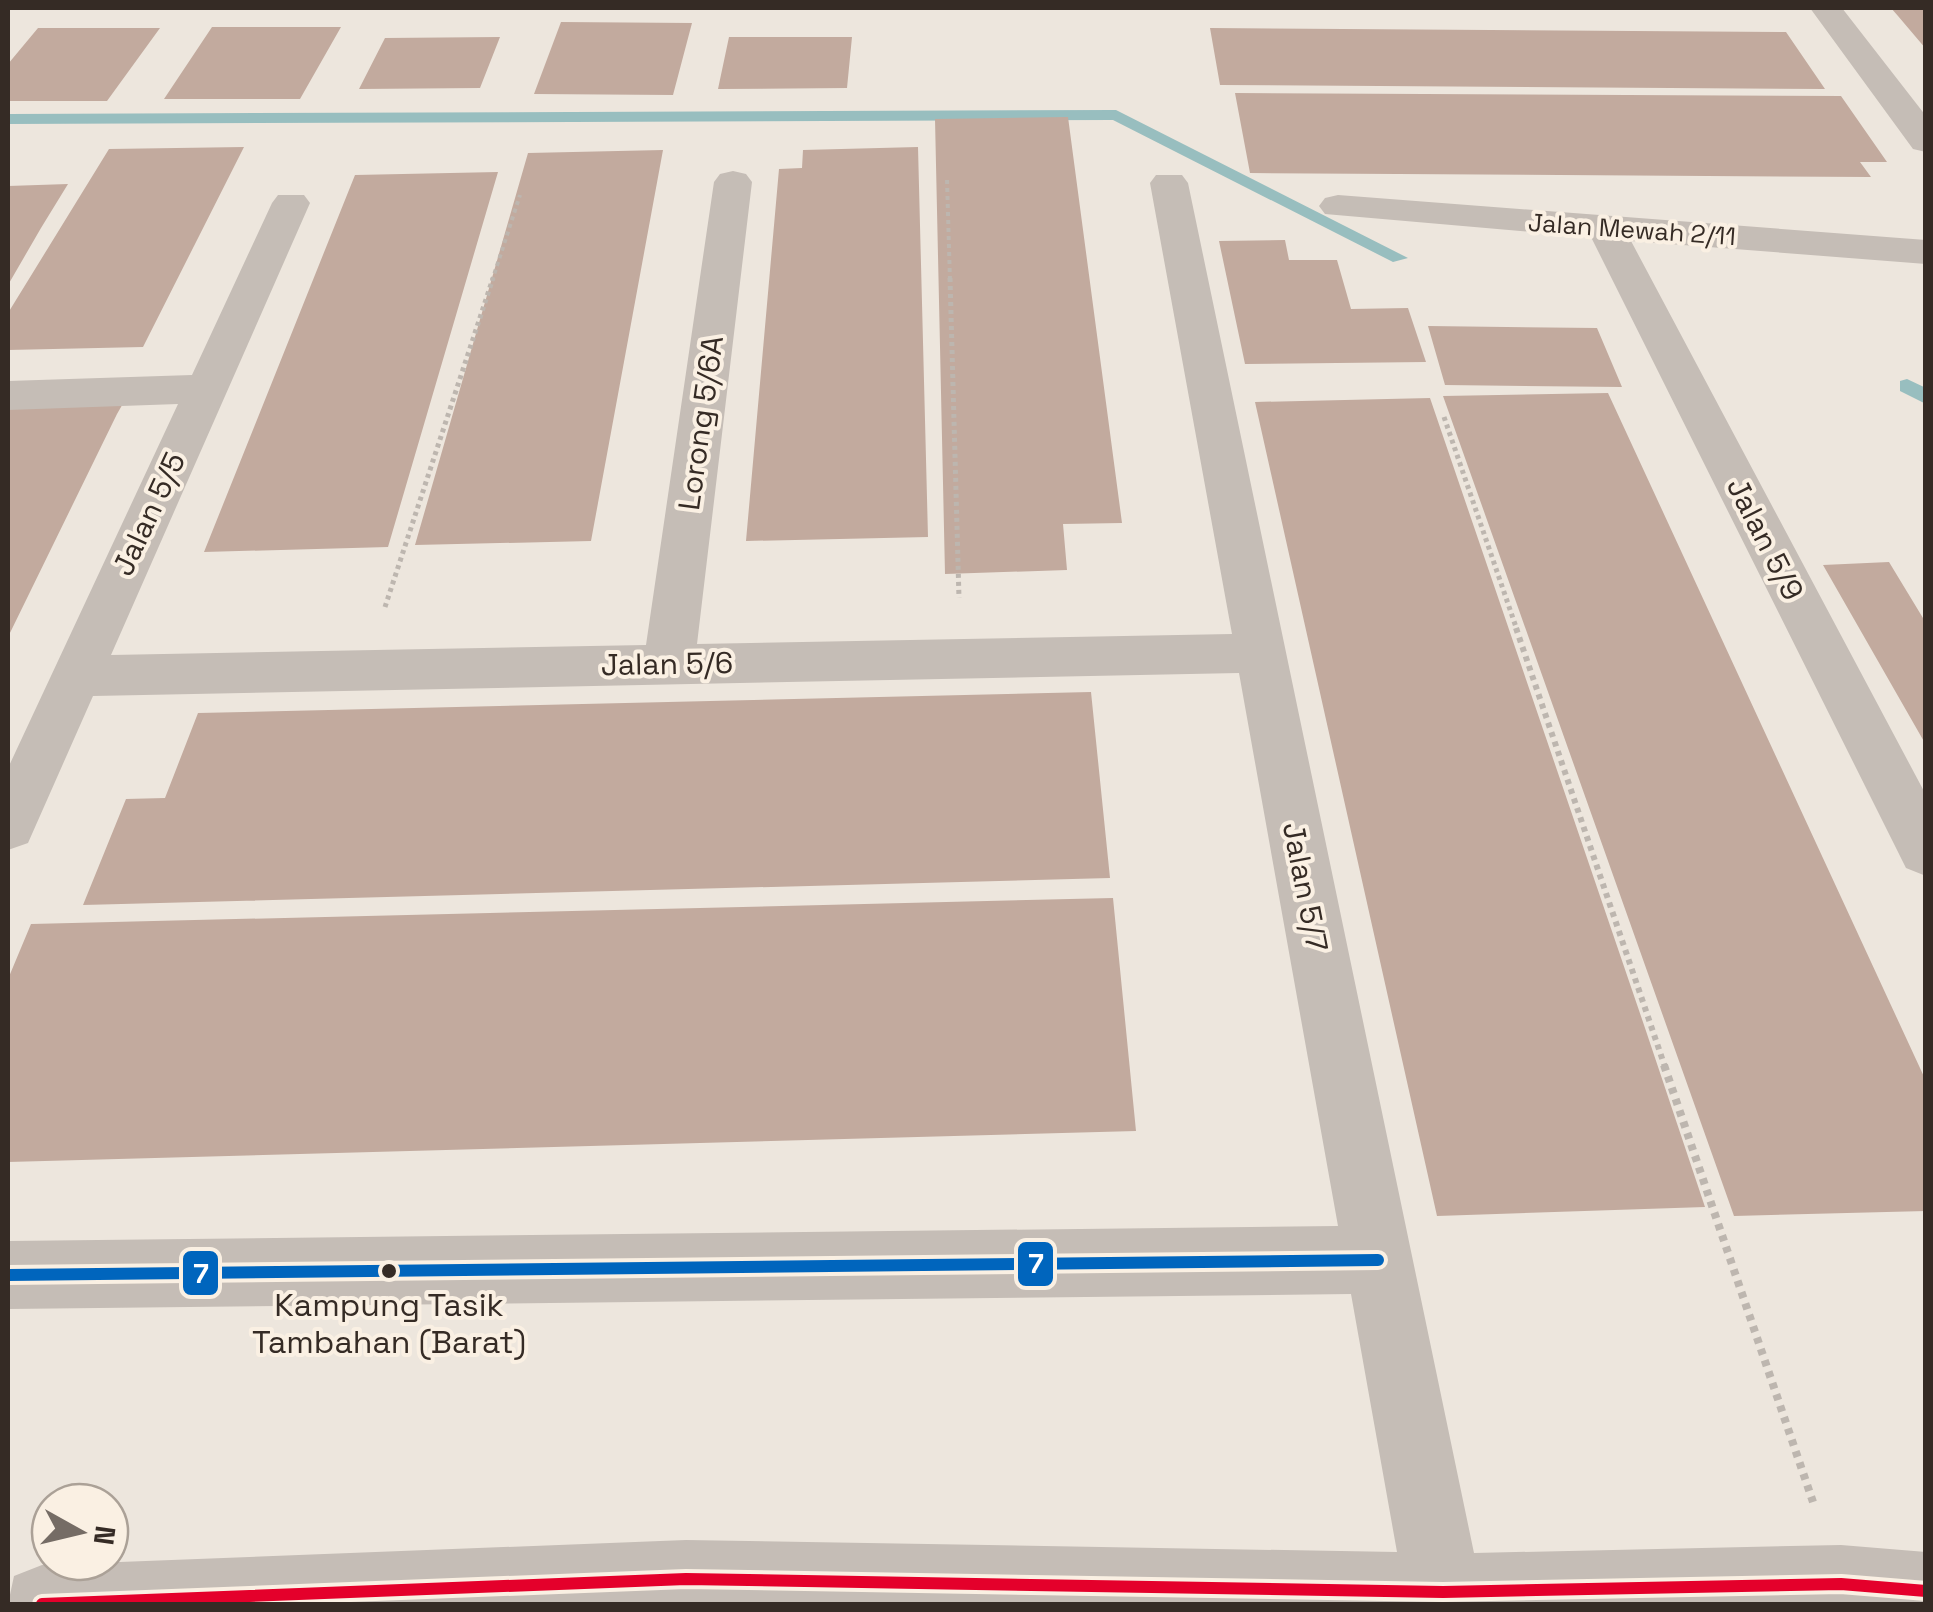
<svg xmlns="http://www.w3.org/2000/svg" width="1933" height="1612" font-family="'Space Grotesk',sans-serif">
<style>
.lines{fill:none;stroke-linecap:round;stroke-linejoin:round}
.stream{fill:#98bebf;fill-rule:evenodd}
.building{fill:#c2aa9e}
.path-far3{stroke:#bdb6af;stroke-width:4;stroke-dasharray:4 4;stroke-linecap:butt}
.path-far2{stroke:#bdb6af;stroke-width:5;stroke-dasharray:4 4;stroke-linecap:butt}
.path-far1{stroke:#bdb6af;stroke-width:6;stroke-dasharray:5 5;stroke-linecap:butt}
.path{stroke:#bdb6af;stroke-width:8;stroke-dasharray:6 6;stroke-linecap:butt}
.minor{fill:#c5bdb6;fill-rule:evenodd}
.bus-1-casing{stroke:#faf0e3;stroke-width:20}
.bus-2-casing{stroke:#faf0e3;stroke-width:20}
.bus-1{stroke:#0065bd;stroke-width:12}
.bus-2{stroke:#e4002b;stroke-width:12}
.bus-dot{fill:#352b25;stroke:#faf0e3;stroke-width:4}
.labels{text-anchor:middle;stroke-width:8;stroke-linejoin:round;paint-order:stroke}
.far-street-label{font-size:25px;fill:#352b25;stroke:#faf0e3}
.street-label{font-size:30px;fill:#352b25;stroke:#faf0e3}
.near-bus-label{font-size:32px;fill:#352b25;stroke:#faf0e3}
.line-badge{stroke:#faf0e3;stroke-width:4}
.badge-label{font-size:28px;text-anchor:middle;font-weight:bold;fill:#fff}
</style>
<rect width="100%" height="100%" fill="#ede6dd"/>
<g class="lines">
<!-- stream -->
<path class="stream" d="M1116,110L1408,258L1393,262L1113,120L8,124V114Z
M1907,379L1926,388V404L1900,391V381Z"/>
</g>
<!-- building -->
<path class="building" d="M1891,8H1926V49L1898,16Z
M561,22L692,23L673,95L534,94Z
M212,27H341L300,99H164Z
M38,28H160L107,101H8V64Z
M1210,28L1786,32L1825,89L1220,85Z
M500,37L480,88L359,89L385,38Z
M729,37H852L847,88L718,89Z
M1235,93L1841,96L1887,162H1860L1871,177L1250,173Z
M1068,117L1122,523L1063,524L1067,570L945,574L935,119Z
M244,147L143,347L8,350V313L109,149Z
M918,147L928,537L746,541L779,169L802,168L803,150Z
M663,150L591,541L415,545L528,153Z
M498,172L388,547L204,552L355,175Z
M68,184L41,228L8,285V186Z
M1285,240L1289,260H1337L1351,309L1408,308L1426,362L1245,364L1219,241Z
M1428,326L1597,328L1622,387L1445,385Z
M133,386L117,414L8,637V389Z
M1608,393L1926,1081V1211L1734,1216L1443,396Z
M1430,398L1645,1028L1705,1207L1437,1216L1255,402Z
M1889,562L1926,623V745L1823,565Z
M1091,692L1110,878L83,905L126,799L165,798L198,713Z
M1113,898L1136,1131L8,1162V979L31,924Z"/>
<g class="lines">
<!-- path-far3 -->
<path class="path-far3" d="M947,180L950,281
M492,281L520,195"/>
<!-- path-far2 -->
<path class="path-far2" d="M950,278L959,598
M1444,417L1517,630
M385,607L493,278"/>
<!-- path-far1 -->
<path class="path-far1" d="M1516,628L1665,1067"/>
<!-- path -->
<path class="path" d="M1664,1065L1813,1502"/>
<!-- minor -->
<path class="minor" d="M1810,8H1842L1926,116V152L1913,149Z
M733,171L746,174L752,182L697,644L1232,634L1150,183L1156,175H1182L1188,183L1474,1553L1841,1545L1926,1552V1604H8L14,1576L42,1565L686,1540L1397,1552L1351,1294L8,1309V1241L1338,1226L1239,673L93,696L28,843L8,850V768L178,404L8,410V381L192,375L272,203L278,195H304L310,203L111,655L646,645L714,182L720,174Z
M1338,195L1926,240V264L1631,241L1926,795V876L1906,868L1591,237L1325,214L1319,206L1325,198Z"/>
<!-- bus-1 casing -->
<g class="bus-1-casing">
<path id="bus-1" d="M8,1275L1378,1260"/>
</g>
<!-- bus-2 casing -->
<g class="bus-2-casing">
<path id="bus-2" d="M42,1604L686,1579L1443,1592L1841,1584L1926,1591"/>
</g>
<!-- bus-1 -->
<use href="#bus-1" class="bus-1"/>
<!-- bus-2 -->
<use href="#bus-2" class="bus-2"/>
</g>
<!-- markers -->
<circle class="bus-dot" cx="389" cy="1271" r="9"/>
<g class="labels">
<!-- far-street labels -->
<g class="far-street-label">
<text transform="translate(1632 229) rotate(4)" y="9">Jalan Mewah 2/11</text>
</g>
<!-- street labels -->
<g class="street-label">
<text transform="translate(701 423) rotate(-82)" y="10">Lorong 5/6A</text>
<text transform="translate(149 514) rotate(-65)" y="10">Jalan 5/5</text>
<text transform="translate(1765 539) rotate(63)" y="10">Jalan 5/9</text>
<text transform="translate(667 664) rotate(-1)" y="10">Jalan 5/6</text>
<text transform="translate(1305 887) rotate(79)" y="10">Jalan 5/7</text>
</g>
<!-- near-bus labels -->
<g class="near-bus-label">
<text x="389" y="1316">Kampung Tasik<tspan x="389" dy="37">Tambahan (Barat)</tspan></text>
</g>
</g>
<g class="line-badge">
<rect x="1016" y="1240" width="39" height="48" rx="10" fill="#0065bd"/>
<rect x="181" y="1249" width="39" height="48" rx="10" fill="#0065bd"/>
</g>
<g class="badge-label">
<text x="1036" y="1273">7</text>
<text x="201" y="1283">7</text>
</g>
<!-- border -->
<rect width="1933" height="1612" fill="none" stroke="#352b25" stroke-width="20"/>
<!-- north arrow -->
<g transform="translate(80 1532) rotate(98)"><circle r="48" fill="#faf0e3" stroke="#aba197" stroke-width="2.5"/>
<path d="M0-8L18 38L0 25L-18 38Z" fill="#756c65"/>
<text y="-15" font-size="28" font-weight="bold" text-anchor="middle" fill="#352b25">N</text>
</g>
</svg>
